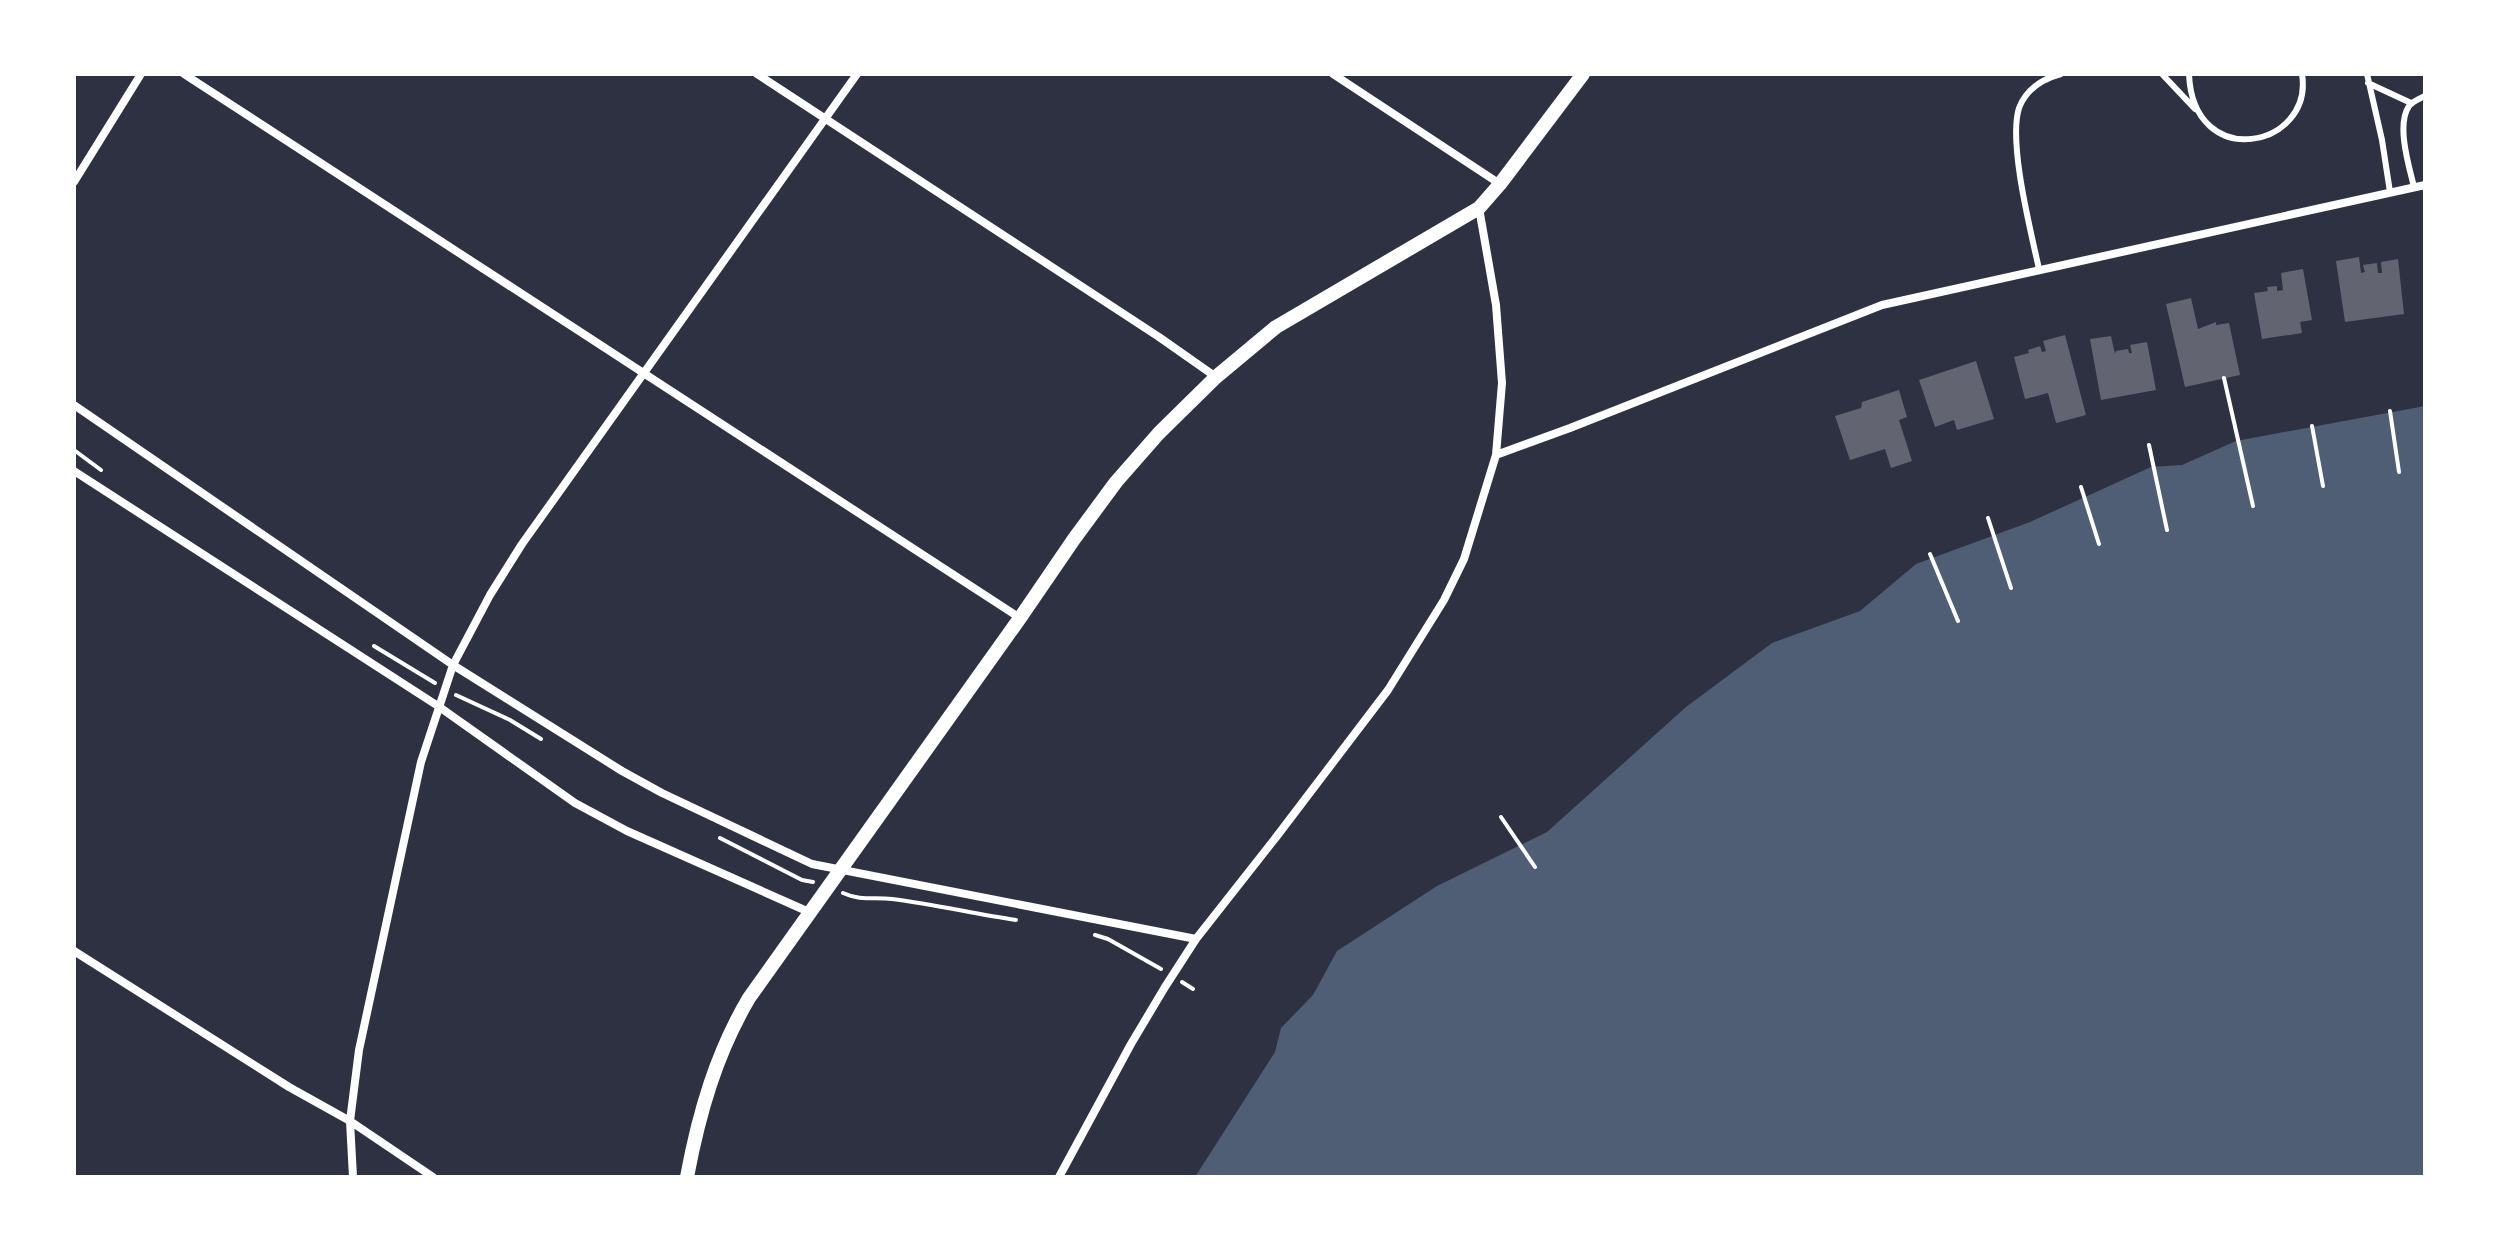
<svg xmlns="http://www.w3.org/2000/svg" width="2499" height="1251" font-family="'Fira Sans Condensed',sans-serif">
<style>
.water{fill:#4f5d75}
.building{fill:#626471}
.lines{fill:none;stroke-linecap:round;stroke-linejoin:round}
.path{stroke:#fff;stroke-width:4}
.service{stroke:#fff;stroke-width:6}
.minor{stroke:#fff;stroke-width:8}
.tertiary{stroke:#fff;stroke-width:14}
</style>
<rect width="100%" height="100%" fill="#2d3142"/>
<!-- water -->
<path class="water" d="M2425,406V1177H1195L1275,1052L1281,1028L1313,995L1337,951L1437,886L1547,832L1686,707L1772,643L1860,611L1916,564L2030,522L2151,467L2182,465L2236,441Z"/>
<!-- building -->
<path class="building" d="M2359,257L2361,273L2365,272L2363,265L2377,263L2378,273H2382L2381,262L2398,259L2404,314L2345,322L2336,261Z
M2303,269L2312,320L2300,322L2302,333L2262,339L2254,293L2268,291L2267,287L2277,286V291L2283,290L2281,273Z
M2191,298L2198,329L2216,322V325L2229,323L2240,375L2185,387L2166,304Z
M2065,335L2086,415L2056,423L2048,393L2025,399L2014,357L2029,353L2028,350L2040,346L2042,352L2046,351L2043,341Z
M2111,336L2115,354L2116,351L2128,349L2129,353H2132L2130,345L2147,342L2156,390L2101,400L2090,339Z
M1976,361L1994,419L1957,430L1954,420L1935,427L1919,380Z
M1899,390L1907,417L1899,420L1912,461L1891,468L1885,449L1850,460L1835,416L1861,408L1862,402Z"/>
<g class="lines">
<!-- path -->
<path class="path" d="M2224,378L2253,506
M2390,411L2399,472
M2312,426L2323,486
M2149,445L2167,530
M74,450L101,470
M2081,487L2099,544
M1988,518L2011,588
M1930,554L1958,621
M374,646L435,683
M456,695L510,720L541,739
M1501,817L1535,867
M720,838L802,880L813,882
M843,893C860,901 875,897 892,899C934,904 974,914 1016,920
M1095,935L1108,939L1161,969
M1182,982L1193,989"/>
<!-- service -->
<path class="service" d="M2162,74L2195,109
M2189,74C2193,173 2314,148 2302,74
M2367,74L2382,140L2390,192
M2368,83L2411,103
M2414,187C2409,166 2396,125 2409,106C2413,101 2419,99 2425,96
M2039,269C2031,232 2008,143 2019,108C2026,90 2042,79 2061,74"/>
<!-- minor -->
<path class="minor" d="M184,74L1020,618
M757,74L1159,337L1216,377
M1333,74L1500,184
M74,182L141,74
M74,405L453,665L622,771L662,793L812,864L1196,939
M1496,455L1570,428L1882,305L2425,185
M74,471L438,706L575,803L627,831L809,912
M74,951L289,1087L350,1121L433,1177
M353,1177L350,1121L359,1050L421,762L453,665L490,595L522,544L857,74
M1059,1177L1131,1044L1165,987L1196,939L1277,836L1388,690L1444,600L1464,559L1496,455L1502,383L1496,305L1479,208"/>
<!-- tertiary -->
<path class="tertiary" d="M687,1177C699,1113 716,1054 749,998L1020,618L1074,539L1116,482L1159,433L1216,377L1276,327L1479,208L1500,184L1583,74"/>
</g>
<!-- border -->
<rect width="2499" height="1251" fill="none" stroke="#ffffff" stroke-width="152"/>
</svg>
